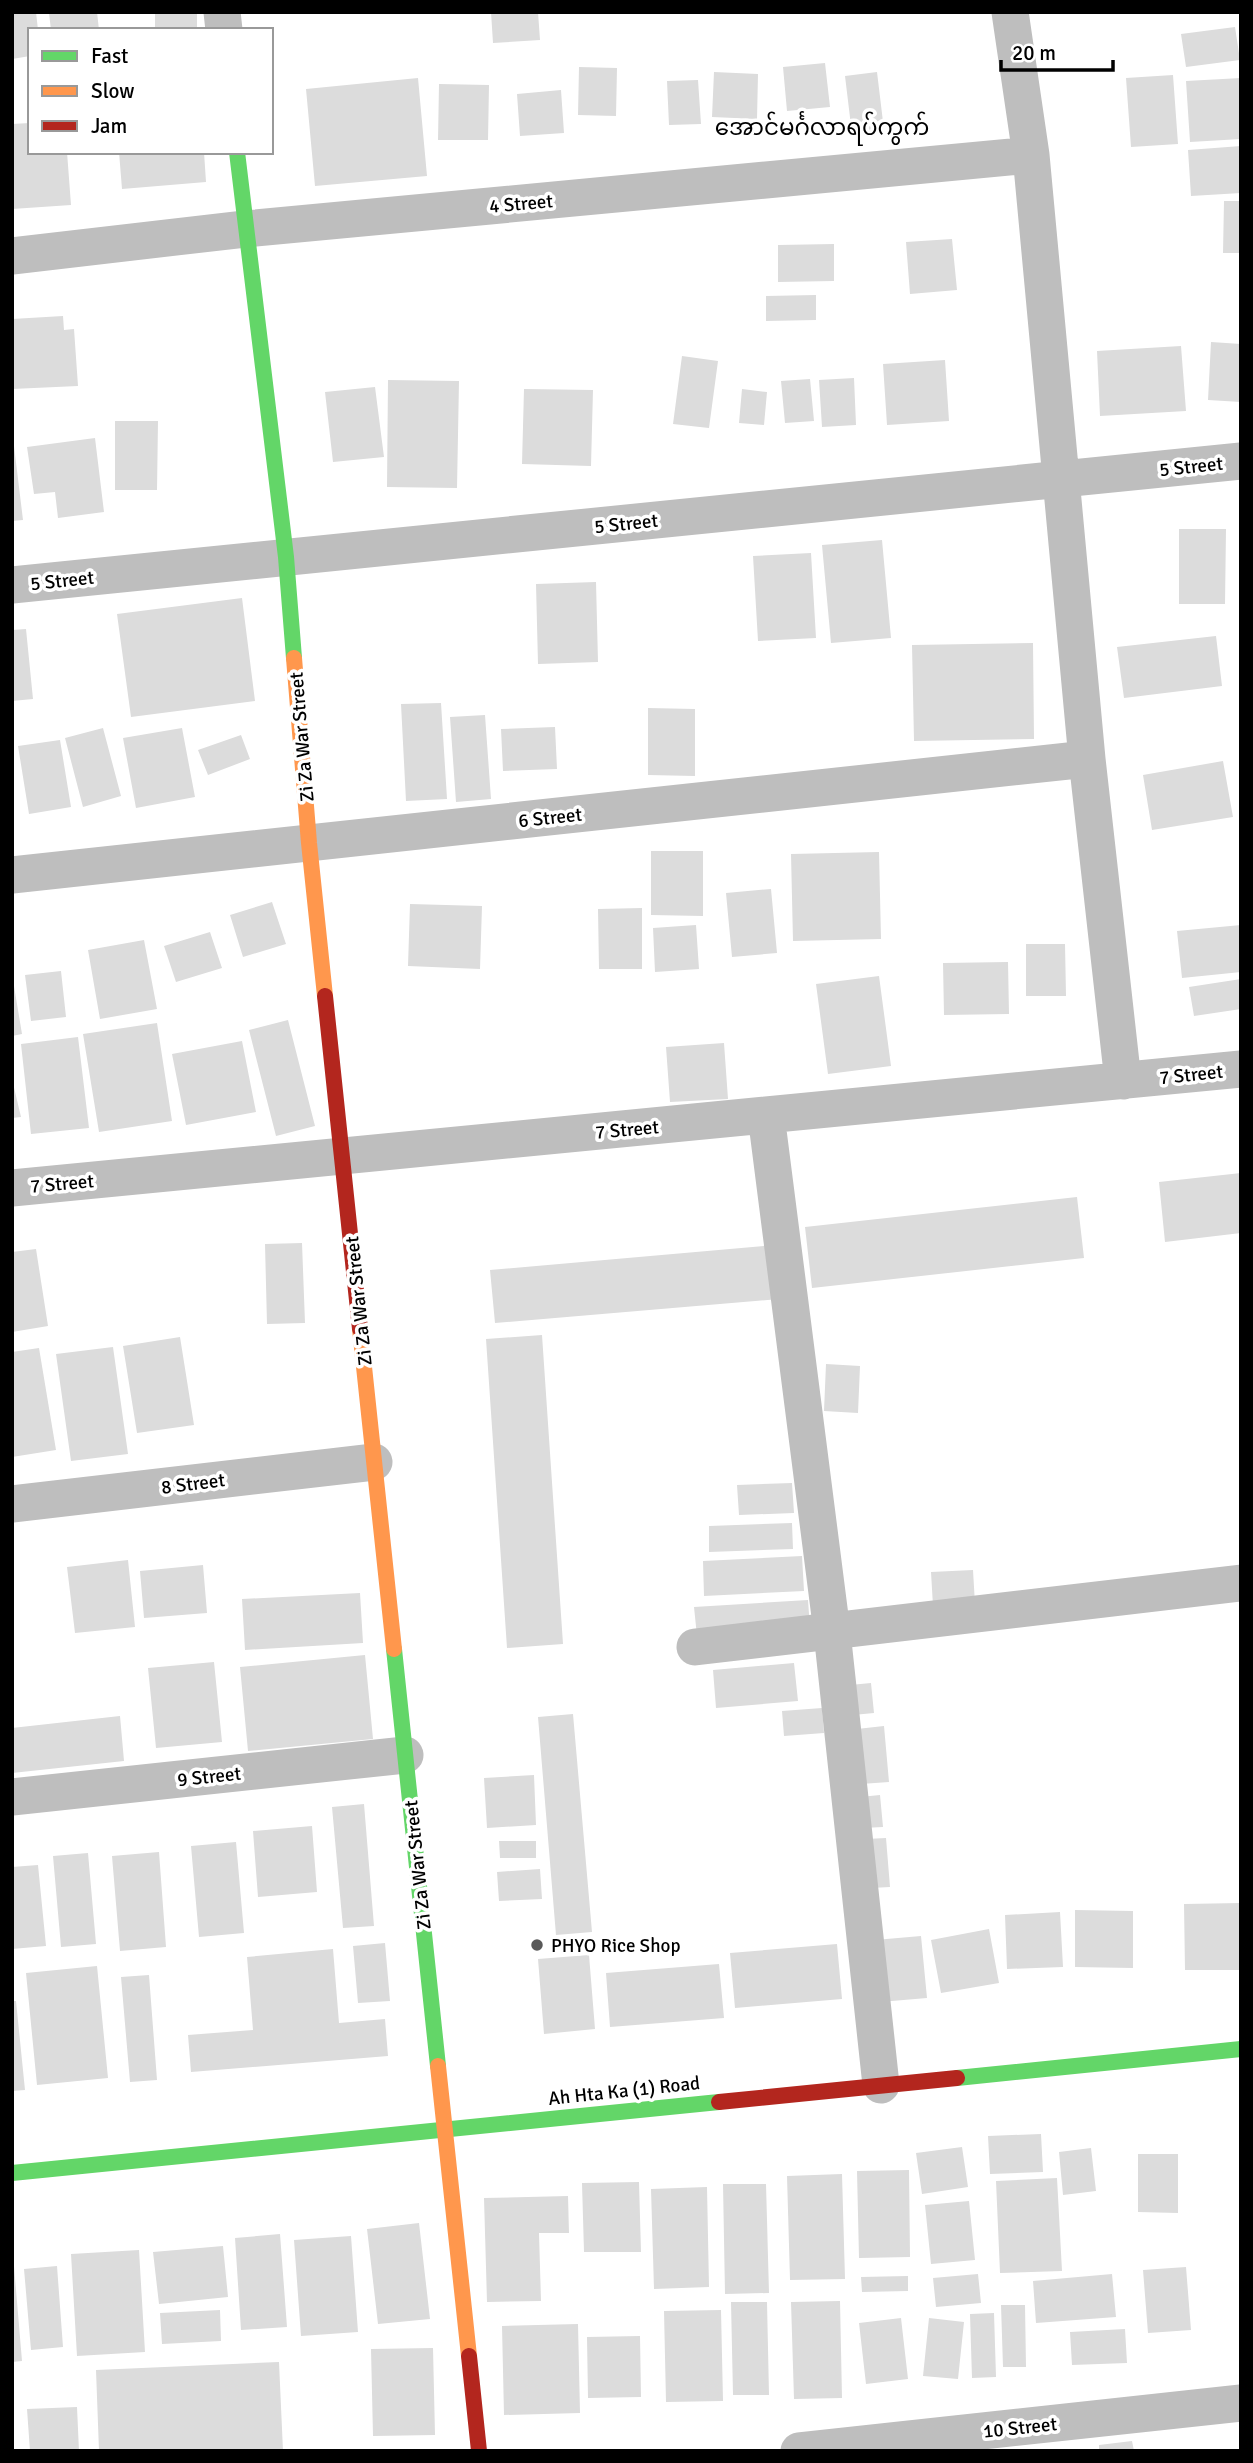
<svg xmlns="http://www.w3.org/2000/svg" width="1253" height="2463" font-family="Signika,'Noto Sans Myanmar',sans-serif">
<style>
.building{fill:#dcdcdc}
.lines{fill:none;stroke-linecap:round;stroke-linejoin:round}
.street{stroke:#bebebe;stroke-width:37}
.fast{stroke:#63d668;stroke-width:16}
.slow{stroke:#ff974d;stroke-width:16}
.jam{stroke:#b3261e;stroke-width:16}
.poi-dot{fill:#595959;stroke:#fff;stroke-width:2.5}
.labels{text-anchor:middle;stroke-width:7;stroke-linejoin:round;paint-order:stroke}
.street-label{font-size:19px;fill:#000;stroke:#fff}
.poi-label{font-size:19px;fill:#000;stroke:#fff;text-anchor:start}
.quarter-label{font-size:23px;fill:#000;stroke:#fff}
</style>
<rect width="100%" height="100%" fill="#fff"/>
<!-- building -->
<path class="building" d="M12,12H36L38,30H30V56L12,59Z
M97,12L99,30H51L49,13Z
M155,12H197V30H155Z
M491,12H538L540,40L493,43Z
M1235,27L1240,60L1186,67L1181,34Z
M825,63L830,107L787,111L783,67Z
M579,67L617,68L616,116L578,115Z
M714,72L758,74L757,119L712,117Z
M877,72L884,130L852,134L845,76Z
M1173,75L1178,144L1131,147L1126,78Z
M418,78L427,176L315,186L306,89Z
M1241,78V139L1190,142L1186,81Z
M698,80L701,124L669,125L667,81Z
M439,84L489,85L488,140H438Z
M561,90L564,133L520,136L517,94Z
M30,123V152H67L71,205L12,209V124Z
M1241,146V193L1191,196L1188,150Z
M119,152H204L206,182L122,189Z
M1224,201H1241V253H1223Z
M952,239L957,290L910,294L906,242Z
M834,244V281L778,282V245Z
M816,295V320L766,321V296Z
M63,316L64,330L74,329L78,386L12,389V319Z
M1211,342L1241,344V402L1208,400Z
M1181,346L1186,411L1100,416L1097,351Z
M682,356L718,361L709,428L673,424Z
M945,360L949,421L887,425L883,364Z
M854,378L856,425L822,427L819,380Z
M810,379L814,421L785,423L781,381Z
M388,380L459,381L457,488L387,487Z
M375,387L384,457L333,462L325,392Z
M524,389L593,390L591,466L522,464Z
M742,389L767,392L764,425L739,423Z
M115,421H158L157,490H115Z
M95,438L104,512L58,518L55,492L34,494L27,447Z
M12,446H14L23,520L12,521Z
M1179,529H1226L1225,604H1179Z
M882,540L891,638L831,643L822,545Z
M811,553L816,638L758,641L753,556Z
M596,582L598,662L538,664L536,584Z
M242,598L255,701L131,717L117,614Z
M26,629L33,699L12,701V630Z
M1216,636L1222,686L1124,698L1117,647Z
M1033,643L1034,739L914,741L912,645Z
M441,703L447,799L406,801L401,704Z
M648,708L695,709V776L648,775Z
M485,715L491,799L456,802L450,717Z
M555,727L557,769L503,771L501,729Z
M103,728L121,796L83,807L65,738Z
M182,728L195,797L136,808L123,738Z
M241,735L250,759L208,775L198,750Z
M60,740L71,807L29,814L18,746Z
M1223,761L1233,817L1152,830L1143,775Z
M651,851H703V916L651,915Z
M879,852L881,939L793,941L791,854Z
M771,889L777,953L732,957L726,893Z
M272,902L286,944L243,957L230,915Z
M410,904L482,906L480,969L408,966Z
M642,908V969H599L598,909Z
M696,925L699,969L655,972L653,928Z
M1241,925V972L1182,978L1177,931Z
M210,932L222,968L176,982L164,946Z
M144,940L157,1009L100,1019L88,950Z
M1026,944H1065L1066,996H1026Z
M1008,962L1009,1014L944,1015L943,963Z
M61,971L66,1017L31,1021L25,975Z
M879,976L891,1066L828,1074L816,984Z
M1241,979V1009L1194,1016L1189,987Z
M14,986L22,1034L12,1036V987Z
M288,1020L315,1126L276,1136L249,1030Z
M157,1023L172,1121L99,1132L83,1034Z
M78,1037L89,1128L31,1134L21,1044Z
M242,1041L256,1112L186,1125L172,1054Z
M724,1043L728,1099L670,1102L666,1047Z
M12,1079L21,1117L12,1118Z
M1241,1173V1233L1165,1242L1159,1182Z
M1077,1197L1084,1258L812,1288L805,1227Z
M302,1243L305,1323L267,1324L265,1244Z
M774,1245L779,1299L495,1323L490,1270Z
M36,1249L48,1326L12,1332V1252Z
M542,1335L563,1644L507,1648L486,1339Z
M180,1337L194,1425L137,1433L123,1346Z
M113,1347L128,1454L71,1461L56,1354Z
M39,1348L56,1450L12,1457V1352Z
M826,1364L860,1366L858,1413L824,1411Z
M792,1483L794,1513L739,1515L737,1485Z
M792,1523L793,1549L709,1552V1526Z
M802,1556L804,1591L704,1596L703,1561Z
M128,1560L135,1627L75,1633L67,1567Z
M203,1565L207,1613L144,1618L140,1571Z
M973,1570L975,1604L933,1606L931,1572Z
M360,1593L363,1643L245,1650L242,1599Z
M808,1600L810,1628L697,1636L694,1607Z
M365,1655L373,1739L248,1751L240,1667Z
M214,1662L222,1742L156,1748L148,1668Z
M794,1663L798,1701L716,1708L713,1670Z
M871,1683L874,1713L853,1715L850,1685Z
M822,1708L824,1733L784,1736L782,1711Z
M573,1714L592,1932L556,1935L538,1717Z
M120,1716L124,1761L12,1773V1728Z
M884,1726L889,1782L861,1784L857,1729Z
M534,1775L536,1825L487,1828L484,1778Z
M880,1795L883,1827L863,1828L860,1797Z
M364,1804L374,1926L343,1928L332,1807Z
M312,1826L317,1892L258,1897L253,1831Z
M886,1838L890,1887L871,1888L866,1839Z
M499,1841H536V1858H500Z
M236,1842L244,1933L199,1937L191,1846Z
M159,1852L166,1947L120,1951L112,1856Z
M88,1853L96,1944L61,1947L53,1856Z
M38,1865L46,1946L12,1949V1867Z
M540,1869L542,1899L499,1901L497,1872Z
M1241,1903V1970H1185L1184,1904Z
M1075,1910L1133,1911V1968L1075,1967Z
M1060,1912L1063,1967L1007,1969L1005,1915Z
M989,1929L999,1983L941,1993L931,1940Z
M921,1936L927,1998L880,2002L875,1940Z
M385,1943L390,2001L358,2003L353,1946Z
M837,1944L842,1999L735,2008L730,1953Z
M333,1949L339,2023L385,2019L388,2056L191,2072L188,2035L253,2030L247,1957Z
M589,1955L595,2029L544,2034L538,1959Z
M719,1964L724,2018L610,2027L606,1973Z
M97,1966L108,2078L37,2085L26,1973Z
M149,1975L157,2080L130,2082L121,1977Z
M12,2001H16L25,2090L12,2091Z
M1041,2134L1043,2172L990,2174L988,2136Z
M962,2147L968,2187L922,2194L916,2153Z
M1091,2148L1096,2191L1063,2195L1059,2152Z
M1138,2154H1178V2213L1138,2212Z
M909,2170L910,2257L859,2258L857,2171Z
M842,2174L845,2279L790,2280L787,2176Z
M1057,2178L1062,2271L1000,2273L996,2181Z
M639,2182L641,2252H584L582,2183Z
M723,2184H766L769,2293L725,2294Z
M707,2187L709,2287L654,2289L651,2189Z
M568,2196L569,2233H539L541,2301L487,2302L484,2198Z
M969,2201L975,2260L931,2264L925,2205Z
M419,2223L430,2319L378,2324L367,2229Z
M280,2234L287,2327L241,2330L235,2238Z
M351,2236L358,2332L301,2336L294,2240Z
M223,2246L228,2297L159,2304L153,2252Z
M139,2250L145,2352L77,2356L71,2254Z
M12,2266H14L22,2361L12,2362Z
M57,2266L63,2347L31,2350L24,2269Z
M1186,2267L1191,2330L1148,2333L1143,2270Z
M978,2274L981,2303L936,2307L933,2278Z
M1112,2274L1116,2317L1036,2323L1033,2281Z
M908,2276V2291L862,2292L861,2277Z
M840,2301L842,2398L794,2399L791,2302Z
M731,2302H767L769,2395H733Z
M1001,2305H1025L1026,2367H1003Z
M220,2310L221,2341L162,2344L160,2313Z
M721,2310L723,2401L666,2402L664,2311Z
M994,2313L996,2377L972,2378L970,2314Z
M901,2318L908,2379L866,2384L859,2323Z
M929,2318L964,2322L958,2379L923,2376Z
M578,2324L580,2413L504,2415L502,2326Z
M1125,2329L1127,2363L1072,2365L1070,2332Z
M640,2336L641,2397L588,2398L587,2337Z
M433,2348L435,2435L373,2436L371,2349Z
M279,2362L283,2451H99L96,2370Z
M77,2407L79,2451H30L27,2409Z
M1132,2441L1134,2451H1099V2445Z"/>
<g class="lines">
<!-- street -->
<path class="street" d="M222,12L224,30
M1010,12L1031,155L1087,759L1123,1081
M12,256L245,229L1031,155
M12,585L1241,461
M12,875L1087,759
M766,1115L832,1632L881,2085
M12,1188L1241,1069
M12,1504L374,1462
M695,1647L1241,1583
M12,1797L405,1755
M799,2451L1241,2403"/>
<!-- fast -->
<path class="fast" d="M237,152L286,557L294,658
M394,1649L438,2066
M957,2078L1241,2049
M12,2173L719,2102"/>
<!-- slow -->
<path class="slow" d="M294,658L309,843L325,996
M360,1329L394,1649
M438,2066L469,2356"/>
<!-- jam -->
<path class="jam" d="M325,996L360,1329
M719,2102L957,2078
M469,2356L479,2451"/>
</g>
<!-- markers -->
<circle class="poi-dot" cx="537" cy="1945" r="7"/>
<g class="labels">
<!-- street labels -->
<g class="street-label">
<text transform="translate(521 203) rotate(-5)" y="7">4 Street</text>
<text transform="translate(1191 466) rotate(-6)" y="7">5 Street</text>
<text transform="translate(626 523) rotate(-6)" y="7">5 Street</text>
<text transform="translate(62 580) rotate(-6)" y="7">5 Street</text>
<text transform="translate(301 737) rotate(-95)" y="7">Zi Za War Street</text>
<text transform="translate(550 817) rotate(-6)" y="7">6 Street</text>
<text transform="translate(1191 1074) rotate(-6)" y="7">7 Street</text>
<text transform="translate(627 1129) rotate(-5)" y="7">7 Street</text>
<text transform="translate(62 1183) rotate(-5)" y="7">7 Street</text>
<text transform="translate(358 1301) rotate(-96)" y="7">Zi Za War Street</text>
<text transform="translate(193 1483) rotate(-7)" y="7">8 Street</text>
<text transform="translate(209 1776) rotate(-6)" y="7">9 Street</text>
<text transform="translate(417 1865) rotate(-96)" y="7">Zi Za War Street</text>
<text transform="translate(624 2090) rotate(-6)" y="7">Ah Hta Ka (1) Road</text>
<text transform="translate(1020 2427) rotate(-6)" y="7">10 Street</text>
</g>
<!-- poi labels -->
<g class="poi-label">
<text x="551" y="1952">PHYO Rice Shop</text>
</g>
<!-- quarter labels -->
<g class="quarter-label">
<text x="822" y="135">အောင်မင်္ဂလာရပ်ကွက်</text>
</g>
</g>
<!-- border -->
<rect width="1253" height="2463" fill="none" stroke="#000000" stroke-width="28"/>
<!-- legend -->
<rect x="28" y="28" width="245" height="126" fill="#ffffff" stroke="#999999" stroke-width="2"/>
<rect x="42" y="51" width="35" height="10" fill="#63d668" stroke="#999999" stroke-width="2"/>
<text x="91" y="63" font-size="21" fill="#000000">Fast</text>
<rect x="42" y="86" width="35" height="10" fill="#ff974d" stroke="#999999" stroke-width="2"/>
<text x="91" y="98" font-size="21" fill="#000000">Slow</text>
<rect x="42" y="121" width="35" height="10" fill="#b3261e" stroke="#999999" stroke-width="2"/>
<text x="91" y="133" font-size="21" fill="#000000">Jam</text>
<!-- scale -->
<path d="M1001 60v10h112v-10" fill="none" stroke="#000000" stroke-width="3.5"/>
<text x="1012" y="60" font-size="21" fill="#000000" stroke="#ffffff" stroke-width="5" paint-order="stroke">20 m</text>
</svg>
